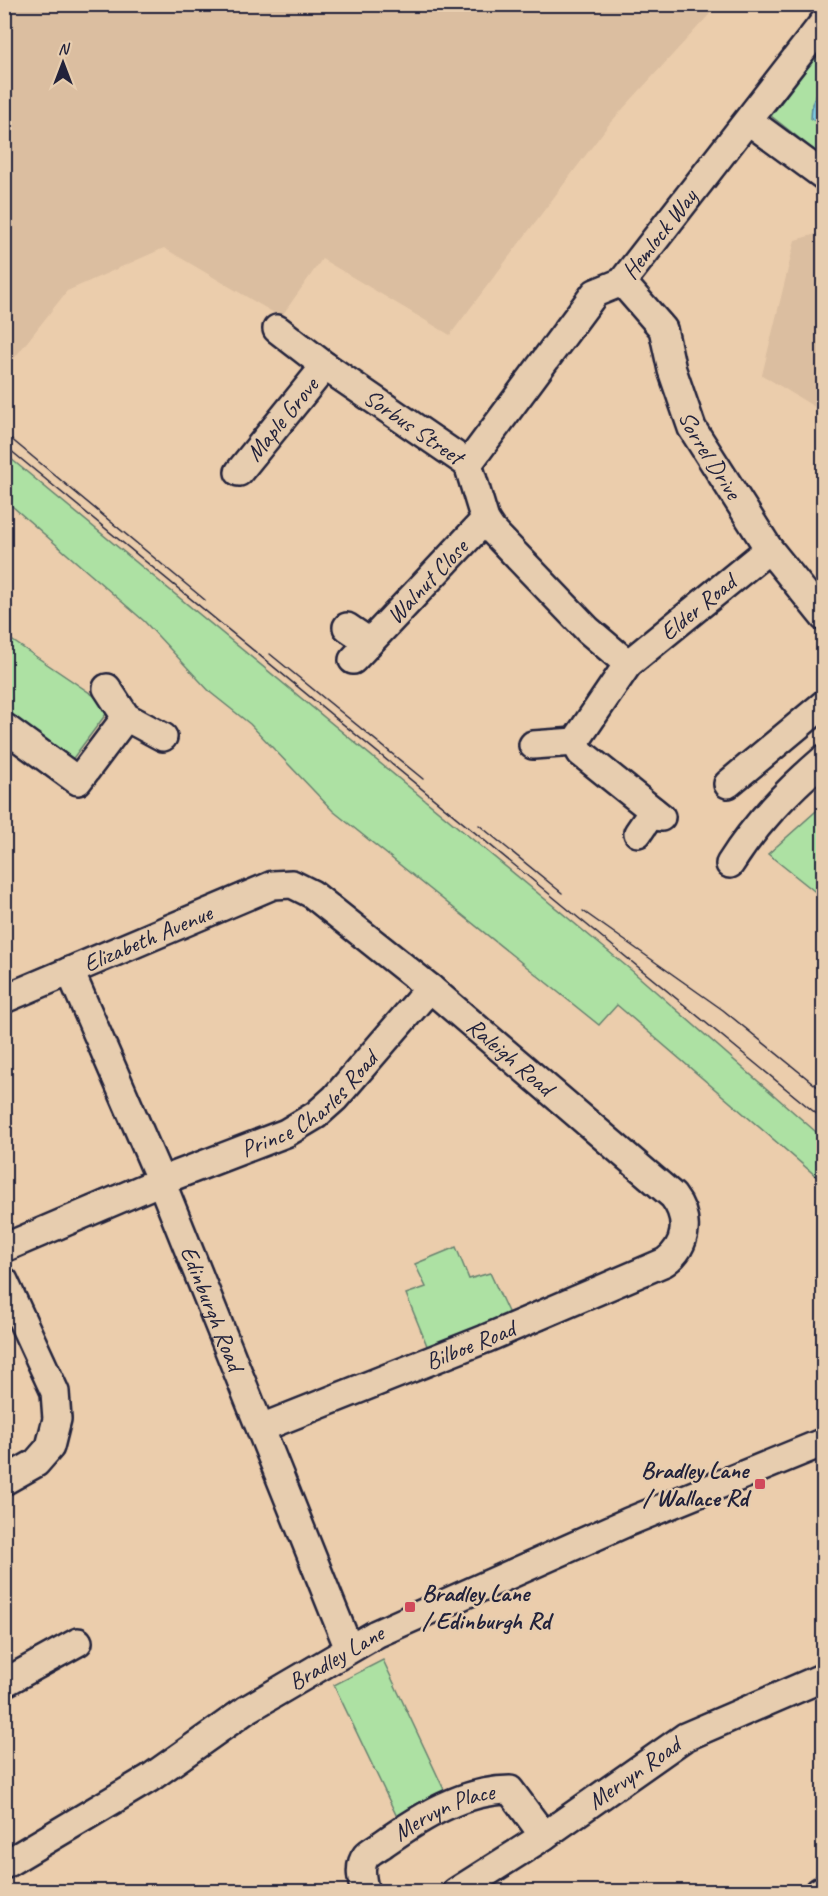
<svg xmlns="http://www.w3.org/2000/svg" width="828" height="1896" font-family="Caveat,sans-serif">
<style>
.built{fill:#dbbea0}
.green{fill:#ade1a3;stroke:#68826f;stroke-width:1.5}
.water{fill:#7ecade;stroke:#59879d;stroke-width:1.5}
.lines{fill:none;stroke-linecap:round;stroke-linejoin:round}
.minor-casing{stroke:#22223b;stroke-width:32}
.minor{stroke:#e7cdaf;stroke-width:27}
.tram{stroke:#22223b;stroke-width:1.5}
.poi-dot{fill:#d1495b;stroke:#e7cdaf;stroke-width:2}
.labels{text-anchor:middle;stroke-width:5;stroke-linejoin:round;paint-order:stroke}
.street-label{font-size:24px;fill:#22223b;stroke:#e7cdaf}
.poi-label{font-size:24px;font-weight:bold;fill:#22223b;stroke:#e7cdaf;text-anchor:end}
</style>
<rect width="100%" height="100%" fill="#ebcdac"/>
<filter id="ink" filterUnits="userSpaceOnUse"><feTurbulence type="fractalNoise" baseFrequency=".0167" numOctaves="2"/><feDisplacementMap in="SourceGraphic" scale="12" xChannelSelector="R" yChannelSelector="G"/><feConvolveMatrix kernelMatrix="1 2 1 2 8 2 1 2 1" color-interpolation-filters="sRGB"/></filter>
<g filter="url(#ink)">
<!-- built -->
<path class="built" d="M5,5H718L610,123L450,335L322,259L281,317L164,248L67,291L5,370Z
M823,232V412L762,375L795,240Z"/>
<!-- green -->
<path class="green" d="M823,47V157L771,116Z
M5,454L631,970L823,1138V1182L617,1005L599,1025L333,811L250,724L211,693L144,621L5,500Z
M7,637L106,704V714L71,761L5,715L4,640Z
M823,805V898L768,854Z
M456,1247L469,1279L490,1273L509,1314L428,1348L406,1294L426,1287L415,1264Z
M383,1660L447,1796L399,1821L334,1685Z"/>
<!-- water -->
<path class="water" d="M823,86H824L823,124L811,119L812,104L820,87Z"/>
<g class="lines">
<!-- minor casing -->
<g class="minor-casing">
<g id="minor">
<path d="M749,121L824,176"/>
<path id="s1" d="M622,282L663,329L672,370L692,428L769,549L824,617"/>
<path id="s2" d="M277,329L325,366L468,464L485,520L491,529L588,630L628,664L575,742L581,753L661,817"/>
<path id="s3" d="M468,464L595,293L622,282L824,22"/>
<path id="s4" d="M239,472L325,366"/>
<path d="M347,627L369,642"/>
<path id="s5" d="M353,660L485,520"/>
<path id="s6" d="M628,664L769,549"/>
<path d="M107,688L126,717L163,737"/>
<path d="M4,727L78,781L126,717"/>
<path d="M533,745L575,742"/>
<path d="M728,784L824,704"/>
<path d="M638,833L653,811"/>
<path d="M730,864C756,823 787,791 824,759"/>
<path id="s7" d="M70,971L161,1181L349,1649"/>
<path id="s8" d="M4,999L273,885L292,884L312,894L430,988L673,1196C690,1218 688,1245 665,1262L485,1339L261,1428"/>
<path id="s9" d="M4,1248L161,1181L286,1133L316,1115L335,1098L430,988"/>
<path d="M4,1281L55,1392L57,1419L50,1447L36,1463L4,1481"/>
<path d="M4,1683L78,1642"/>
<path id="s10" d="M4,1865L150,1778L246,1710L376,1634L628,1522L824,1442"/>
<path id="s11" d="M365,1892C362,1881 358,1866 366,1856C370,1851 379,1847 384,1843C421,1817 464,1790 510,1790L544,1836"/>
<path id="s12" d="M456,1892L544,1836L685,1737L824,1677"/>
<path d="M819,1892L824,1889"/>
</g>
</g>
<!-- minor -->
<use href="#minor" class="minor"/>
<!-- tram -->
<path class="tram" d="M4,433L205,600
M4,445L824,1120
M270,654L423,779
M479,825L562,893
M583,911L723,1010L824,1092"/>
</g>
</g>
<!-- markers -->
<g class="poi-dot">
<rect x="754" y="1478" width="12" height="12" rx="3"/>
<rect x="404" y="1601" width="12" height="12" rx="3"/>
</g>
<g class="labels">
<!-- street labels -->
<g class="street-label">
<text dy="8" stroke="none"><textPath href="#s3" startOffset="303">Hemlock Way</textPath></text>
<text dy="8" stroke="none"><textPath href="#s4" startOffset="68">Maple Grove</textPath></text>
<text dy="8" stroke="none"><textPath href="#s2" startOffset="168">Sorbus Street</textPath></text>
<text dy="8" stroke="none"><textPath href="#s1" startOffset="198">Sorrel Drive</textPath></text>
<text dy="8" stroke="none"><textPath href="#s5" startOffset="108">Walnut Close</textPath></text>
<text dy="8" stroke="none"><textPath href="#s6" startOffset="90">Elder Road</textPath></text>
<text dy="8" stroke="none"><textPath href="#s8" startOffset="156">Elizabeth Avenue</textPath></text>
<text dy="8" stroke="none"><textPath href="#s8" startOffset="590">Raleigh Road</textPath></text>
<text dy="8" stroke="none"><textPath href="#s9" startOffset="340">Prince Charles Road</textPath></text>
<text dy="8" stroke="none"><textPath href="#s7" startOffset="366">Edinburgh Road</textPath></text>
<text transform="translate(470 1345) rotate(-22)" y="8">Bilboe Road</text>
<text dy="8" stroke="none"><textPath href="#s10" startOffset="392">Bradley Lane</textPath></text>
<text dy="8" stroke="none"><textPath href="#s12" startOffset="214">Mervyn Road</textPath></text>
<text dy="8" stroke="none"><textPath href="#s11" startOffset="128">Mervyn Place</textPath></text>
</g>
<!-- poi labels -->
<g class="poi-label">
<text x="748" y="1478">Bradley Lane<tspan x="748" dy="28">/ Wallace Rd</tspan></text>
<text x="422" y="1601" text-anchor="start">Bradley Lane<tspan x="422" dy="28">/ Edinburgh Rd</tspan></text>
</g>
</g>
<!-- margin -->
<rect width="828" height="1896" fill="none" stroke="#e7cdaf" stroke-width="24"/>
<rect x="12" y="12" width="804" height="1872" fill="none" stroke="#22223b" stroke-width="2" filter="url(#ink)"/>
<!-- north arrow -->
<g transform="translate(63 63)" stroke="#e7cdaf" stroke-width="4.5" paint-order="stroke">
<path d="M0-4.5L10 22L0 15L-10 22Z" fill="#22223b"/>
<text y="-9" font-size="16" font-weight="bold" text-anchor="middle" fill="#22223b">N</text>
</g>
</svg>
